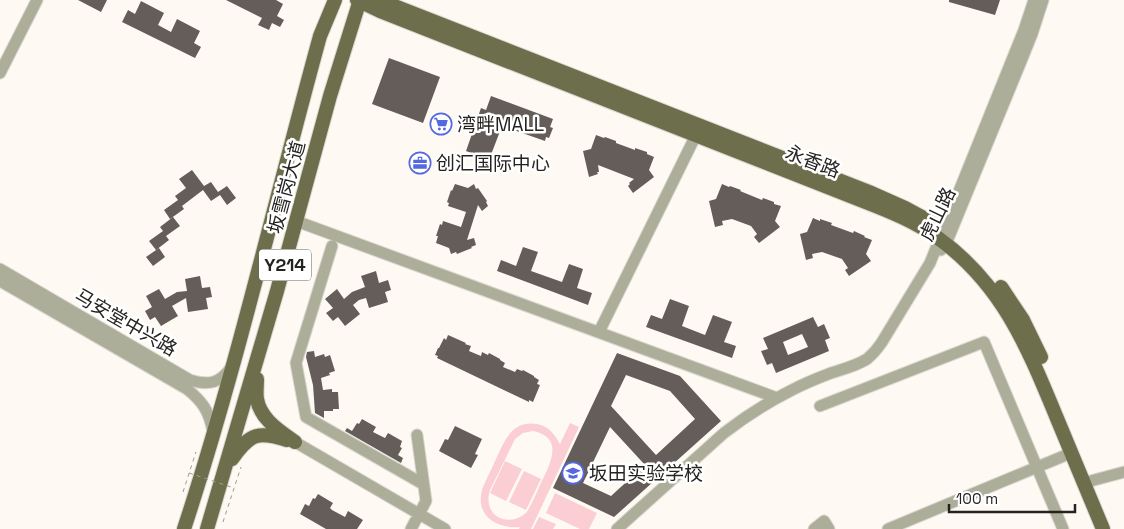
<svg xmlns="http://www.w3.org/2000/svg" width="1124" height="529" font-family="'Space Grotesk','Noto Sans SC',sans-serif">
<style>
.green{fill:#faced3;fill-rule:evenodd}
.building{fill:#645d5a;fill-rule:evenodd}
.lines{fill:none;stroke-linecap:round;stroke-linejoin:round}
.minor-casing{stroke:#dbd8d1;stroke-width:13}
.major-casing{stroke:#dbd8d1;stroke-width:16}
.path{stroke:#9e9b96;stroke-width:1;stroke-dasharray:4 4;stroke-linecap:butt}
.minor{stroke:#adae9a;stroke-width:11}
.major{stroke:#6d6e4b;stroke-width:14}
.path-bridge{stroke:#9e9b96;stroke-width:1;stroke-dasharray:4 4;stroke-linecap:butt}
.labels{text-anchor:middle;stroke-width:5;stroke-linejoin:round;paint-order:stroke}
.shield{fill:#fff;stroke:#666563;stroke-width:1}
.shield-label{font-size:18px;font-weight:bold;fill:#242320}
.poi-label{font-size:19px;fill:#242320;stroke:#fff;text-anchor:start}
.street-label{font-size:19px;fill:#242320;stroke:#fff}
</style>
<rect width="100%" height="100%" fill="#fefaf3"/>
<!-- green -->
<path class="green" d="M570,423L579,427L531,529H519L520,527C493,529 474,513 483,487C487,478 492,468 496,459C505,440 512,420 537,424C549,426 555,435 560,444ZM533,431C566,438 549,466 540,485C536,494 532,504 526,513C507,529 482,515 490,490L515,439L523,433Z
M505,461L522,469L506,501L490,493Z
M524,471L541,479L526,510L509,502Z
M555,493L597,513L589,529H580L546,513Z
M539,517L556,524L553,529H533Z"/>
<!-- building -->
<path class="building" d="M78,0H107L101,12Z
M226,0H276L283,4L277,16L284,20L280,27L272,23L269,30L258,25L262,18Z
M949,0H1000L995,15L949,2Z
M141,1L164,13L158,25L171,32L177,19L200,31L194,43L201,47L195,58L122,22L128,10L135,14Z
M389,58L440,77L423,123L372,104Z
M491,96L553,119L550,127L553,128L549,138L546,137L545,141L502,126L489,160L466,151L481,108L486,110Z
M596,135L604,138L605,137L616,141V143L635,150V148L647,152V154L654,157L649,170L654,177L633,193L628,186L630,184L629,183L634,179L598,165L599,172H597L598,174L589,177L583,151L591,149Z
M192,170L204,186L211,182L218,192L227,186L236,198L227,205L220,195L211,201L203,190L182,206L184,209L170,219L164,210L178,200L175,196L186,188L179,179Z
M455,184L468,188L474,184L476,189L478,188L487,201L486,202L488,206L482,211L478,205L467,240L474,238L476,245L471,247L472,248L457,254L456,252L451,254L449,248L436,243L438,236H436L440,224L442,225L443,221L461,227L466,212L448,206L449,203L447,202L451,190L452,191Z
M722,184L729,187L730,186L741,190L740,191L762,200L763,198L774,202V204L781,206L775,221L780,227L759,243L754,237L757,234L751,226L732,219L722,221L723,225L715,227L709,201L716,199Z
M173,217L180,226L166,236L169,240L156,250L149,241L163,231L160,227Z
M813,218L820,221V219L832,223L831,225L853,233L854,231L865,236L864,237L872,240L866,254L871,261L849,276L845,270L848,268L842,259L822,252L812,254L813,258L806,260L800,234L807,232Z
M523,247L538,252L531,271L562,282L569,264L583,269L577,288L592,293L588,305L497,271L501,260L516,266Z
M159,248L165,257L153,266L146,257Z
M376,271L379,283L388,280L391,290L385,292L388,302L369,308L366,298L359,300L353,305L360,314L345,326L338,317L333,321L326,313L333,308L325,299L337,289L344,299L352,292L365,287L361,276Z
M200,276L202,288L210,287L212,297L206,298L208,309L188,312L186,298L172,306L178,316L161,326L155,317L150,320L145,311L152,307L146,296L159,289L165,299L177,292L187,291L185,279Z
M670,299L689,306L682,326L705,335L713,315L732,322L724,342L736,346L732,358L646,327L651,315L662,319Z
M813,317L818,327L824,324L830,338L825,340L829,351L776,373L772,363L767,365L761,351L768,349L763,338ZM802,334L808,347L788,355L783,342Z
M448,335L466,343L465,344L471,346L469,351L481,356L482,352L488,355L489,353L500,359V360L505,363L503,367L515,372L517,369L522,371L523,370L534,376V377L539,380L537,384L540,385L533,402L529,400V402L437,358L438,356L435,355L438,348H439L444,338L446,340Z
M314,351L315,357L324,354L325,357L330,355L335,371L329,373L330,375L321,378L323,390L332,389V392H338L339,409H333V411H324V418L315,413L313,385L306,357L307,352Z
M617,353L680,376L721,421L614,517L553,488ZM626,375L670,391L695,419L656,455L611,406ZM610,427L645,465L611,496L583,483Z
M362,419L376,427L373,432L385,438L388,433L402,441L400,447L402,448L398,455L403,458L401,463L345,431L347,428L352,431L357,423L359,424Z
M455,426L482,439L475,454L478,455L471,468L439,451L445,439L448,440Z
M318,494L333,503L330,508L332,510L345,517L348,511L363,520L357,529H326L300,514L305,504L309,506L313,498L315,499Z"/>
<g class="lines">
<!-- minor casing -->
<g class="minor-casing">
<path id="minor" d="M0,73L37,0
M296,221L777,398
M332,246L296,363L306,417L423,484
M941,250L946,244L1022,59L1032,34L1043,0
M0,269L190,380C209,386 221,383 232,366
M0,281L187,389C203,402 209,411 213,432
M599,332L696,135
M820,406L984,342L1063,529
M295,442L445,529
M1083,483L1124,472
M411,529L426,501L417,435
M617,529L724,433C746,416 768,402 792,390C805,383 818,378 831,373C843,369 856,366 867,359C873,354 878,348 882,342L930,263L1024,30L1034,0
M814,529L824,521L829,529
M888,529L1071,453"/>
</g>
<!-- major casing -->
<g class="major-casing">
<path id="major" d="M357,0L380,11L863,201C889,211 916,222 938,238C1002,284 1027,346 1056,416C1072,454 1087,491 1103,529
M379,0L869,192L905,208L931,222
M1001,287L1023,320L1041,357
M257,379C257,386 256,393 257,399C260,419 280,431 295,442
M232,459C250,433 258,431 287,440
M184,529C237,367 275,200 320,36L335,0
M207,529L277,291L330,96L360,0"/>
</g>
<!-- path -->
<path class="path" d="M183,492L196,452
M223,522L241,467"/>
<!-- minor -->
<use href="#minor" class="minor"/>
<!-- major -->
<use href="#major" class="major"/>
<!-- path-bridge -->
<path class="path-bridge" d="M189,473L234,488"/>
</g>
<!-- icons -->
<defs>
<g id="supermarket-ring" transform="scale(1.125)"><circle r="9.5" fill="#fff" stroke="#5469df" stroke-width="1.5"/><path d="M-6-5.5h2.5l.6 2H6L4.5 2H-2.5L-4.4-4H-6ZM-1.5 3.2a1.3 1.3 0 1 0 .1 0ZM3 3.2a1.3 1.3 0 1 0 .1 0Z" fill="#5469df"/></g>
<g id="office-ring" transform="scale(1.125)"><circle r="9.5" fill="#fff" stroke="#5469df" stroke-width="1.5"/><path d="M-6-3h4V-5.5h4V-3h4V5H-6ZM-1-4.5V-3h2v-1.5ZM-6 0V1H6V0Z" fill="#5469df"/></g>
<g id="school-ring" transform="scale(1.125)"><circle r="9.5" fill="#fff" stroke="#5469df" stroke-width="1.5"/><path d="M0-5L7-2L0 1L-7-2ZM-4 1L0 2.5L4 1V4Q0 6-4 4Z" fill="#5469df"/></g>
</defs>
<g fill-rule="evenodd">
<use href="#supermarket-ring" x="441" y="124"/>
<use href="#office-ring" x="420" y="163"/>
<use href="#school-ring" x="573" y="473"/>
</g>
<g class="labels">
<!-- shield labels -->
<rect class="shield" x="259" y="249.5" width="52" height="31" rx="4"/>
<g class="shield-label">
<text x="285" y="271">Y214</text>
</g>
<!-- poi labels -->
<g class="poi-label">
<text x="457" y="131">湾畔MALL</text>
<text x="436" y="170">创汇国际中心</text>
<text x="589" y="480">坂田实验学校</text>
</g>
<!-- street labels -->
<g class="street-label">
<text transform="translate(813 161) rotate(21)" y="7">永香路</text>
<text transform="translate(286 187) rotate(-75)" y="7">坂雪岗大道</text>
<text transform="translate(937 214) rotate(-64)" y="7">虎山路</text>
<text transform="translate(126 322) rotate(30)" y="7">马安堂中兴路</text>
</g>
</g>
<!-- scale -->
<path d="M949 504v8h126v-8" fill="none" stroke="#242320" stroke-width="2.5"/>
<text x="956" y="504" font-size="15" fill="#242320" stroke="#ffffff" stroke-width="4" paint-order="stroke">100 m</text>
</svg>
